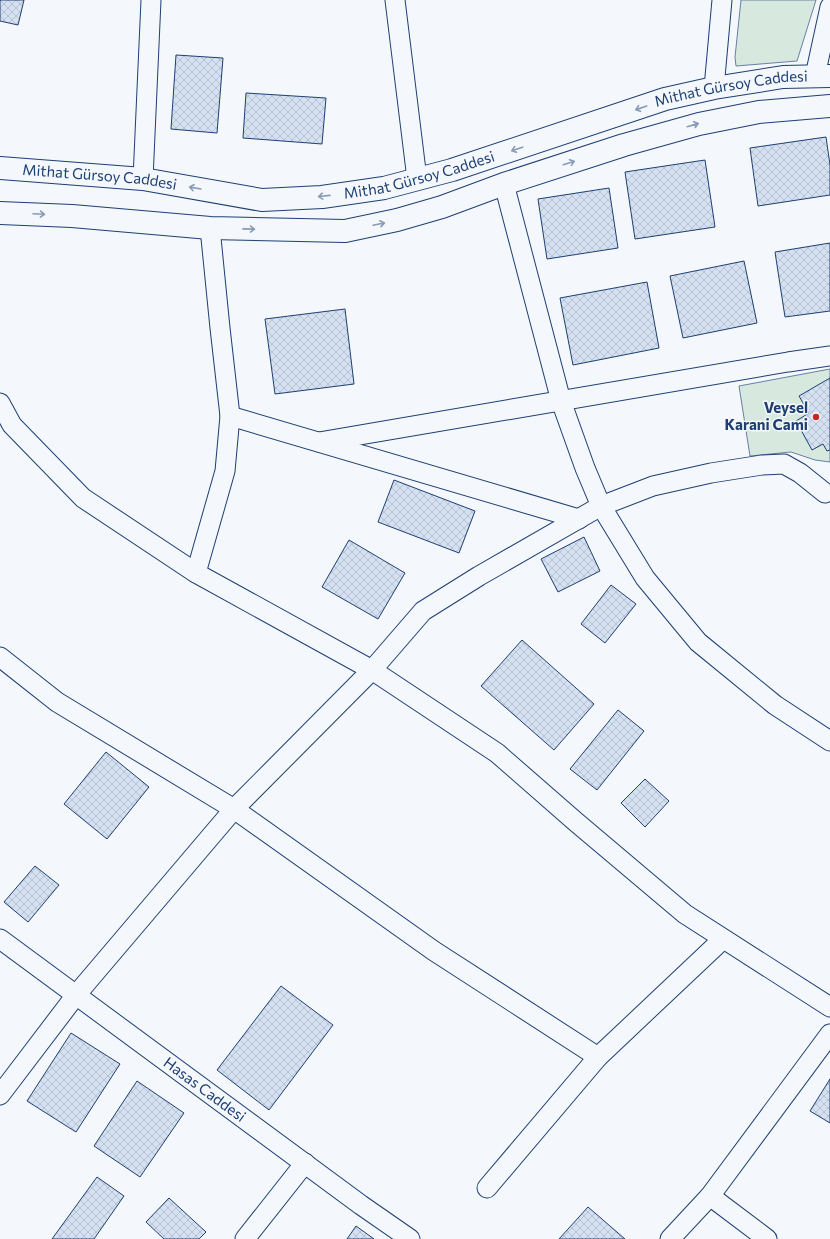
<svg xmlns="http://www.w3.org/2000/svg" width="830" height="1239" font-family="Commissioner,sans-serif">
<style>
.green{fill:#d7e8df;stroke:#687fa3}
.building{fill:url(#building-cross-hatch);stroke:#1d3f73}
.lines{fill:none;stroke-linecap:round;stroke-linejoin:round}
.minor-casing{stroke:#1d3f73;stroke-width:21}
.secondary-casing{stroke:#1d3f73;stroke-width:24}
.minor{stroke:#f4f7fb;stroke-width:19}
.secondary{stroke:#f4f7fb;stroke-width:22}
.oneway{stroke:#889bb7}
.poi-dot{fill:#c62828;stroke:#f4f7fb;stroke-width:1.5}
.labels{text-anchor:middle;stroke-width:3;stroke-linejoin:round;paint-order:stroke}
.street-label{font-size:15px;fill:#1d3f73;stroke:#f4f7fb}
.poi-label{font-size:15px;font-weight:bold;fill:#1d3f73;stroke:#f4f7fb;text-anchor:end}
</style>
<defs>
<pattern id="building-cross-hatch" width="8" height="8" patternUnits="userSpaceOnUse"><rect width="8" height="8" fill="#d5e0f0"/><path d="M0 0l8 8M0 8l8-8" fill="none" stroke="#b6c1d1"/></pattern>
</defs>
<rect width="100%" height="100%" fill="#f4f7fb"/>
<!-- green -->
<path class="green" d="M741,0H816L797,61L736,66L735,57Z
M830,369V462L815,460L791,452L750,456L739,386Z"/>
<!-- building -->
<path class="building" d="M0,0H24L18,25L0,21Z
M176,55L223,58L217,133L171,129Z
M246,93L326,98L322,144L243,138Z
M826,137L830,165V195L758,206L750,148Z
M705,160L715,227L635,239L625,172Z
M609,188L618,248L547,259L538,199Z
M830,243V311L785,317L775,252Z
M744,261L757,323L683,338L670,276Z
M647,282L659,348L573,365L560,298Z
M345,309L354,384L275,394L265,319Z
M830,378V450L827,451L823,444L812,450L796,421L809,413L799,396Z
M394,480L475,511L459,553L378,522Z
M584,537L600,571L558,592L541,559Z
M349,540L405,573L378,619L322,587Z
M611,585L636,604L605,643L581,624Z
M522,640L594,704L554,750L481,686Z
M618,710L644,731L597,790L570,769Z
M106,752L149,787L107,839L64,804Z
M645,779L669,801L645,827L621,803Z
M35,866L59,885L28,922L4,902Z
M281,986L333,1025L269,1110L217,1070Z
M71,1033L120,1064L76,1132L27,1101Z
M830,1079V1123L810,1111Z
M137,1081L184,1113L140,1177L94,1146Z
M97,1177L124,1196L94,1239H52Z
M169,1198L206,1232L199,1239H164L146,1222Z
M588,1207L625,1239H559Z
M356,1226L374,1239H347Z"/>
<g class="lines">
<!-- minor casing -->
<g class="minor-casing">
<g id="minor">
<path d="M395,0L417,179"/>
<path d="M815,76L830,7"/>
<path d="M714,88L722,0"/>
<path d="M143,179L151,0"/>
<path d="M504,184L561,401L585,468L601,506L645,578L698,642L775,705L830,741"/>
<path d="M0,403L12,425L83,498L196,573L372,670L497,753L576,822L685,914L830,1007"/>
<path d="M230,416L579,519"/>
<path d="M319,442L788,362L830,356"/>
<path d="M196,573L225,471L230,416L220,328L210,228"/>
<path d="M0,657L57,702L234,809L434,951L598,1057"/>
<path id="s1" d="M0,939L361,1205L410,1239"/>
<path d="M0,1095L76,995L234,809L372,670L423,611L479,576L601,506L653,486L711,473L762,465L784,464L800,473L825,493"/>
<path d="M487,1188L598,1057L723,939"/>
<path d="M710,1196L767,1239"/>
<path d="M245,1239L305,1163"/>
<path d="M670,1239L710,1196L830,1034"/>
</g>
</g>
<!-- secondary casing -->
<g class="secondary-casing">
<g id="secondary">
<path id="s2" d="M0,168L143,179L262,200L322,197L384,188L452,170L665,99L714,88L783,77L830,76"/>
<path d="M0,213L72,216L210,228L345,231L397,220L442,207L504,184L624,145L699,124L759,112L830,106"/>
</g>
</g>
<!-- minor -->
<use href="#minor" class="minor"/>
<!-- secondary -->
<use href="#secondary" class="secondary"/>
</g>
<!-- one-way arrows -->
<defs><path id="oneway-shaft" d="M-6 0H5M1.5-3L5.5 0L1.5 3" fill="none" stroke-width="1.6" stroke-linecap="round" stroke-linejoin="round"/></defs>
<g class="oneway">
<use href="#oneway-shaft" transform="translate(641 108) rotate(161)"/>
<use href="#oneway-shaft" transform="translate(693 125) rotate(-16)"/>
<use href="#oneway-shaft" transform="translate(517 149) rotate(162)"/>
<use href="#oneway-shaft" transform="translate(569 163) rotate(-18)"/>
<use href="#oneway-shaft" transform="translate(195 188) rotate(-170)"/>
<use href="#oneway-shaft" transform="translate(324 196) rotate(174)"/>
<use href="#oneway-shaft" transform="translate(39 214) rotate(3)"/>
<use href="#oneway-shaft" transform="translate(379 224) rotate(-12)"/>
<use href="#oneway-shaft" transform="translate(249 229) rotate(1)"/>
</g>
<!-- markers -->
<circle class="poi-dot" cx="816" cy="417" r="4"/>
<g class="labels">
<!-- street labels -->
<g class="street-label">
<text dy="5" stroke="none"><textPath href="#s2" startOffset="749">Mithat Gürsoy Caddesi</textPath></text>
<text dy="5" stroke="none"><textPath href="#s2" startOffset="424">Mithat Gürsoy Caddesi</textPath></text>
<text dy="5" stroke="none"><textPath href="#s2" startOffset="100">Mithat Gürsoy Caddesi</textPath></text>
<text dy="5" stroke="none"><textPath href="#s1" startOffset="254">Hasas Caddesi</textPath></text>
</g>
<!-- poi labels -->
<g class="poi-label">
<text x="808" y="413">Veysel<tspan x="808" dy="17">Karani Cami</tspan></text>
</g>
</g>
</svg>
